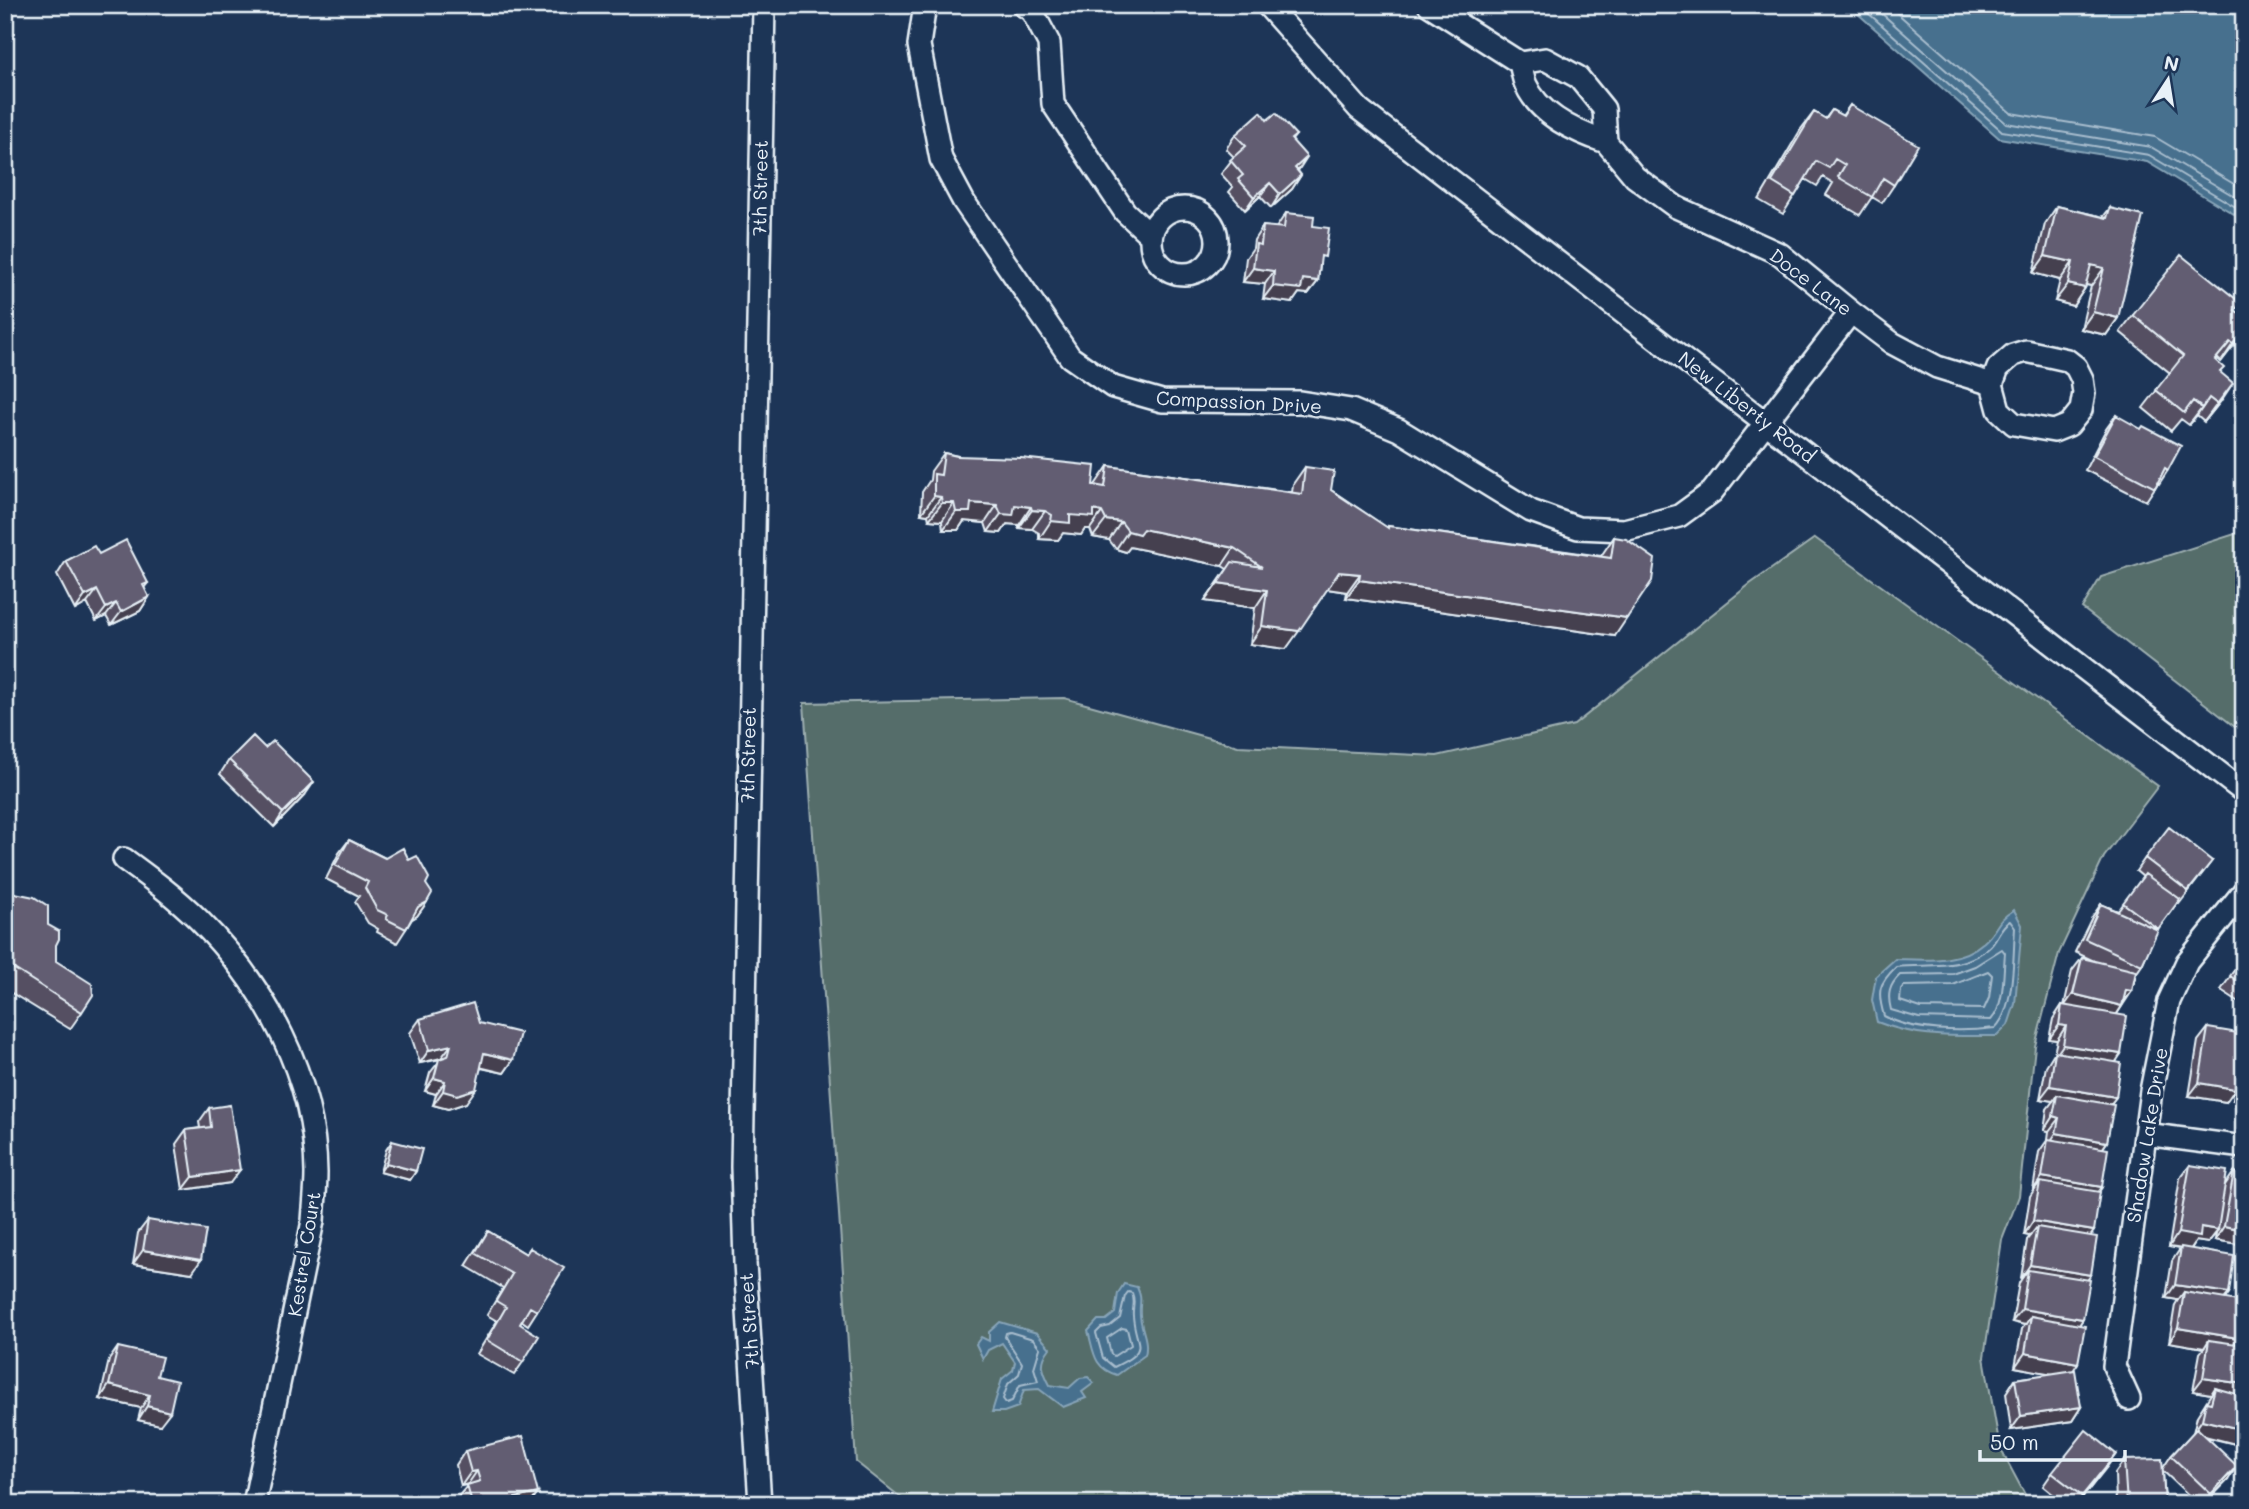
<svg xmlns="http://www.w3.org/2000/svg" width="2249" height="1509" font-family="Mali,sans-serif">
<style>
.green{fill:#546d6a;stroke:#9eafb1;stroke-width:2}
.water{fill:#47708e;stroke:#87a4b8;stroke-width:2}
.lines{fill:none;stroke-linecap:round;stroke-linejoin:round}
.shore{stroke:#a8bdce;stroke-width:2}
.minor-casing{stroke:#e8f1f8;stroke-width:26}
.minor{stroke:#1d3557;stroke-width:21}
.wall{fill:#545062;stroke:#e8f1f8;stroke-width:2}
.shaded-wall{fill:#454150;stroke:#e8f1f8;stroke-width:2}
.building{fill:#625d72;stroke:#e8f1f8;stroke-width:2}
.labels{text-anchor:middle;stroke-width:6;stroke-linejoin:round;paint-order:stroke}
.street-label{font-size:19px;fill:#e8f1f8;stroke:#1d3557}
</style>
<rect width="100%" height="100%" fill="#1d3557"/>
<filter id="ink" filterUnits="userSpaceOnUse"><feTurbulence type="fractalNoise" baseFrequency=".0143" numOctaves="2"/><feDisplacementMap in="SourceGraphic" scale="14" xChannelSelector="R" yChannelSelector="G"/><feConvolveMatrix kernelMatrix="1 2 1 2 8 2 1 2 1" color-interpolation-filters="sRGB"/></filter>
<g filter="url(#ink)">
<!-- green -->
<path class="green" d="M2244,531V734L2082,608L2101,577Z
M1815,538L2158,786L2104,857L2059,953L2035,1046L2019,1196L2002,1240L1984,1357L2000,1448L2030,1504H909L856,1462L804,703L1064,698L1238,746L1437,756L1574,725L1750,584Z"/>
<!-- water -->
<path class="water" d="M1848,5H2244V220L2147,162L1999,138Z
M2014,910L2022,925L2015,1004L2008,1025L1997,1036C1955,1036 1917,1038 1877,1022L1872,1000L1876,976L1895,959C1926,960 1959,964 1984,942C1998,930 1995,921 2014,910Z
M1124,1284L1137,1287C1143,1300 1139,1302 1140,1315C1141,1330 1149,1340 1145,1355L1117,1375C1093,1368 1094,1352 1088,1331L1098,1320H1106L1115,1313L1118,1293Z
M1000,1322L1037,1333L1050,1348C1039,1362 1042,1370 1050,1385L1069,1388L1080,1378L1088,1377L1094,1383L1082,1392L1086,1398L1063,1407L1039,1389L1024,1390L1018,1407L1004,1412H992L1002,1379L1013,1370L1015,1362L1002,1343L988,1350L983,1359L976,1344L981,1337L989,1341V1332Z"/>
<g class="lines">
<!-- shore -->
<path class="shore" d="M1859,5L2002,131L2149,155L2244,212
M1872,5L2006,123L2151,147L2244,202
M1888,5L2011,113L2155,137L2244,190
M2010,921L2015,928C2013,955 2015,1009 1995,1028C1962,1032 1913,1032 1884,1016C1877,992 1878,984 1896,967C1929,963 1963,972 1990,946C1998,939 2000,926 2010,921Z
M2002,949L2005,953C2003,972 2005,1005 1991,1020L1919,1018L1891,1010C1887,995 1889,985 1900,975L1953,974L1975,966Z
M1988,971L1992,975L1989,998L1984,1009L1921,1008L1900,1001L1901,990L1904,986L1953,985Z
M1128,1292L1132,1293C1136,1302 1132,1307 1133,1316C1135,1346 1152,1349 1114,1367L1103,1358L1096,1333L1101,1328L1110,1326L1120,1318L1125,1296Z
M1122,1328L1127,1329L1131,1345L1114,1356L1111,1354L1107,1338Z
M1010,1332L1033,1339L1040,1348L1034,1368L1038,1381L1020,1385L1012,1401L1006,1403L1003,1399L1008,1384L1019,1374L1022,1363L1005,1337L1006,1333Z"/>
<!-- minor casing -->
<g class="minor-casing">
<path id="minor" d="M925,5L919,45L941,159L964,202L1070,357L1113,387L1162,401L1300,402L1351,410L1399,430L1531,511L1578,528L1624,530L1679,516L1712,492L1851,312
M1023,5L1032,11L1049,43L1053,104L1125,212L1151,236
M1267,5L1359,109L2244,792
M1429,5L1520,63L1545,59L1578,77L1604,109L1606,142C1576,132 1540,116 1526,85C1523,79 1522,70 1520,63
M1606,142L1635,177L1676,207L1780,254L1851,312L1892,343L1937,367L1992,384
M1151 241a33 33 0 1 1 66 0a33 33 0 1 1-66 0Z
M2026,351L2067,360L2076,367L2082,379L2084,393L2081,410L2069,425L2054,431L2014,424L1999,410L1992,384L1998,368L2013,355Z
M124,859C150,878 176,897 199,920C266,987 315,1077 316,1173C316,1189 314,1205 313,1221L254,1504
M2145,1134L2244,1147
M2129,1399L2114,1366L2151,1091L2169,1001L2187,962L2244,891
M760,1504L745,1263L742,1167L764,5"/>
</g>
<!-- minor -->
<use href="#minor" class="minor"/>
</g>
<!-- wall -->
<path class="wall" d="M1850,105L1894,185L1882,203L1872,197L1860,215L1826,195L1833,183L1823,177L1817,186L1805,179L1783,214L1759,200L1801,129L1814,112L1825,119L1832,110L1842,116Z
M1267,120L1296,135L1292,140L1298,171L1301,175L1292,189L1271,208L1260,196L1245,210L1229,192L1233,187L1221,174L1234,157L1226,149L1235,135Z
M2057,206L2103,217L2110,208L2118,318L2106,335L2081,329L2091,286L2086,285L2085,288L2073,306L2055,301L2060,280L2033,273L2045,224Z
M1286,213L1313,226L1320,265L1318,281L1308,294L1299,293L1292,303L1263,299L1265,284L1243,282L1246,258L1253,248L1254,240L1263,226L1276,228Z
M2235,310L2238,340L2221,362L2218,359L2216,361L2220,373L2221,401L2204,422L2197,416L2189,425L2181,419L2171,431L2143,408L2170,373L2120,332L2133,315Z
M2116,415L2168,470L2159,484L2158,483L2146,501L2085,470L2106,429Z
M944,453L1095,485L1108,466L1292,492L1293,484L1305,467L1331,490L1387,528L1388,526L1601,556L1614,537L1615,636L1346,598L1347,592L1327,589L1286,649L1250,644L1255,608L1205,601L1227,569L1222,566L1130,547L1126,552L1116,549L1109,540L1093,537L1090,529H1085L1081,535L1063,533L1058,540L1039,539V533L1032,529L1019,528V525L1007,524L1001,533L988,532L985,523L964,521L958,530H943L942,521L929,520L928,515L921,514L922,492L930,480L931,471Z
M99,554L148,583L144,588L149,597L140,611L111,625L106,616L96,621L87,603L75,610L57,575L66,561Z
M229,760L305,795L274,827L220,774Z
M349,840L385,858L409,860L426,884L427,902L417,916L412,919L406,929L397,943L377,932L378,929L368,923L355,902L359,896L326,879L339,853Z
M2145,858L2212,861L2179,904L2177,903L2157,930L2142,965L2136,974L2132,991L2117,1014L2116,1097L2110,1105L2107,1142L2103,1148L2102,1187L2099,1192L2090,1236L2091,1275L2087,1280L2083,1319L2079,1325L2078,1363L2073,1370L2081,1407L2072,1421L2011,1430L2006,1393L2015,1379L2052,1374L2015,1367L2022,1329L2025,1325L2012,1322L2019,1283L2022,1278H2021L2027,1240L2030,1236L2024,1235L2030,1196L2034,1190H2033L2039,1152L2048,1139L2049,1131L2044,1130L2047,1109L2053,1101L2040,1099L2046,1066L2054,1053L2057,1040L2049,1039L2053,1019L2062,1005L2064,1006L2072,971L2082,958L2094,961L2075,952L2092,917L2101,904L2118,911L2143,877L2136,871Z
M5,899L48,925L56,945V961L82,1012L70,1029L5,989Z
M2244,957V1005L2221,990Z
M420,1019L479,1023L513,1060L504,1073L481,1068L466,1103L448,1109L433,1105L436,1094L425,1091L430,1073L441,1059L420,1063L410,1033Z
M2208,1028L2226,1102L2189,1096L2198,1041Z
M2244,1038V1102L2233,1100Z
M209,1108L230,1183L183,1190L176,1144L186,1130L200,1128L199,1122Z
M392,1141L416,1171L410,1180L380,1172L386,1150Z
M2190,1165L2225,1185L2234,1172L2244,1245L2215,1240L2216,1233L2208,1243L2196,1241L2191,1249L2229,1293L2225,1299L2234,1344L2243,1446L2206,1437L2228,1480L2205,1504H2198L2163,1471L2165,1504H2116L2115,1473L2124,1460L2163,1468L2171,1456L2193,1433L2197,1416L2211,1394L2193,1391L2200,1353L2204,1348L2169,1342L2175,1305L2178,1300L2166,1298L2172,1261L2180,1249L2169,1247L2180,1178Z
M148,1220L192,1273L133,1264L138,1233Z
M488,1231L526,1254L530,1248L537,1311L528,1325L522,1321L520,1324L523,1362L514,1375L477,1354L497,1321L487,1315L503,1288L466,1266Z
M118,1347L157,1376L160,1425L138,1420L141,1408L100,1399L109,1360Z
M465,1451L538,1493L530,1504H459L457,1498L468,1485L461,1486L456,1465Z
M2116,1454L2078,1504H2065L2043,1486L2052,1473Z"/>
<!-- shaded-wall -->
<path class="shaded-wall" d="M1307,157L1298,171L1295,168Z
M1301,175L1292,189L1271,208L1280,194Z
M1270,183L1260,196L1245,210L1254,197Z
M2045,256L2073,262L2060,280L2033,273Z
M2091,265L2104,268L2091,286L2078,283Z
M1253,268L1274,271L1265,284L1243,282Z
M1303,279L1318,281L1308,294L1299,293L1292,303L1263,299L1273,286Z
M2068,284L2085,288L2073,306L2055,301Z
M2093,312L2118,318L2106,335L2081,329Z
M2244,331L2238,340L2221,362L2233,344Z
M2233,383L2221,401L2204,422L2217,404Z
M2209,398L2197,416L2189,425L2202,408Z
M934,496L941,497L928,515L921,514Z
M942,503H954L942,521L929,520Z
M971,503L997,505L985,523L964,521L958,530H943L956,512Z
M1015,505L1031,507L1019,525L1007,524L1001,533L988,532L1001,514Z
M1032,510L1045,511L1032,529L1019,528Z
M1094,510L1102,512L1090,529H1085L1081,535L1063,533L1058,540L1039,539L1051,521L1070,515Z
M1106,520L1121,522L1109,540L1093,537Z
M1143,529L1234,548L1222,566L1130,547L1126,552L1116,549L1128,531Z
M1339,572L1360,574L1347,592L1327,589Z
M1359,580L1627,618L1615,636L1346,598Z
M1218,583L1267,590L1255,608L1205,601Z
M97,590L87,603L75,610L85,596Z
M149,597L140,611L111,625L121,612Z
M116,603L106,616L96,621L106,608Z
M1262,626L1299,631L1286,649L1250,644Z
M314,782L305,795L274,827L283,813Z
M427,902L417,916L409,921L418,907Z
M2126,990L2132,991L2122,1004Z
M2073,994L2122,1006L2113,1020L2063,1008Z
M2059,1025L2066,1026L2057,1040L2049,1039Z
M451,1045L441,1058L420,1063L429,1050Z
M2063,1045L2121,1054L2112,1068L2054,1058Z
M484,1053L513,1060L504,1073L475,1066Z
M434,1078L445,1081L436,1094L425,1091Z
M2199,1083L2235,1089L2226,1102L2189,1096Z
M2050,1086L2116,1097L2106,1110L2057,1095L2053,1101L2040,1099Z
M2243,1086L2244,1087V1102L2233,1100Z
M476,1089L466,1103L448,1109L433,1105L443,1091Z
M2053,1116L2059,1118L2049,1131L2044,1130Z
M2056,1133L2107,1142L2098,1155L2047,1147Z
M386,1163L416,1171L410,1180L380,1172Z
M240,1170L230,1183L183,1190L193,1177Z
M2042,1177L2102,1187L2093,1200L2040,1182L2034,1190H2033Z
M2033,1221L2094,1231L2084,1245L2037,1227L2030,1236L2024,1235Z
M2224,1226L2244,1230V1245L2215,1240Z
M2201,1227L2218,1230L2208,1243L2196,1241L2190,1250L2169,1247L2178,1233Z
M143,1250L201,1260L192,1273L133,1264Z
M2030,1265L2091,1275L2081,1288L2028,1270L2022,1278H2021Z
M2175,1285L2229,1293L2219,1306L2184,1292L2178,1300L2166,1298Z
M2022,1309L2083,1319L2074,1333L2031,1316L2025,1325L2012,1322Z
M2178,1328L2238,1338L2228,1352L2209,1340L2204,1348L2169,1342Z
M2025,1353L2078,1363L2069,1377L2015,1367Z
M2203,1378L2244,1384V1399L2215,1388L2211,1394L2193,1391Z
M109,1385L150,1395L141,1408L100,1399Z
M147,1406L170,1412L160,1425L138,1420Z
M2081,1407L2072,1421L2011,1430L2021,1416Z
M2202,1420L2244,1430V1445L2243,1446L2193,1433Z
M2116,1454L2107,1467L2077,1504L2082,1496Z
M2237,1466L2228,1480L2204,1504L2211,1494Z
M477,1471L468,1484L461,1486L471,1472Z
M538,1493L530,1504H511L515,1498Z"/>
<!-- building -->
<path class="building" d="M1850,105L1918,145L1894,185L1883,178L1872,197L1838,177L1845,165L1835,159L1829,168L1816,161L1795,196L1772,182L1814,112L1826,119L1832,110L1843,116Z
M1261,112L1267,120L1276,113L1296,135L1291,139L1307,157L1295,168L1301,175L1280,194L1270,183L1254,197L1238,179L1243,175L1230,160L1246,146L1235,135Z
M2057,206L2107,218L2110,208L2143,216L2118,318L2093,312L2104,268L2091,265L2085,288L2068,284L2073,262L2045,256Z
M1286,213L1314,216L1313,226L1329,228L1325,257L1321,256L1318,281L1303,279L1301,289L1273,286L1274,271L1253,268L1256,244L1261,245L1263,226L1284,228Z
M2181,255L2241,303L2235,310L2244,317V331L2233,344L2230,342L2215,360L2224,368L2220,372L2233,383L2217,404L2209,398L2202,408L2193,401L2184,413L2156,390L2183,356L2133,315Z
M2116,415L2141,429L2143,426L2181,446L2168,470L2165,468L2155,488L2094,456Z
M944,453L957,456L1021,458L1095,466L1093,485L1105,487L1108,466L1302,494L1305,467L1334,471L1331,490L1388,528V526L1611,558L1614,537L1626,539L1655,559L1652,581L1627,618L1359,580L1360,574L1339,572L1299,631L1262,626L1267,590L1218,583L1232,562L1262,567L1234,548L1143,529L1139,534L1128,531L1121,522L1106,520L1102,512L1094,510V517L1070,515V523L1051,521L1052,515L1045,511L1032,510L1031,507L1015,505L1013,515L1001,514L997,505L971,503L970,512H956L954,503H942L941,497L934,496V474L941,475Z
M126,540L148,583L143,585L149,597L121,612L116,603L106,608L97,590L85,596L66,561L94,546L99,554Z
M253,736L265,748L273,741L314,782L283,813L229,760Z
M2169,827L2212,861L2188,891L2145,858Z
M349,840L385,858L403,848L409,860L417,856L429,878L426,884L432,893L427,902L418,907L406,929L386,919L388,915L377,910L365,888L368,882L335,865Z
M2145,874L2180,899L2158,929L2123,903Z
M10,892L34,897L48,906V925L59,931V939L56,945V961L92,984L93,995L82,1012L8,965V953H5V899Z
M2101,904L2158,930L2142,965L2085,939Z
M2244,957V985L2230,976Z
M2082,958L2136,971L2132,991L2126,990L2122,1006L2073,994Z
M473,1003L479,1023L520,1033L513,1060L484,1053L476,1089L457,1095L443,1091L445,1081L434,1078L439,1059L448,1056L451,1045L429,1050L420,1019Z
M2062,1005L2127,1016L2121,1054L2063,1045L2066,1026L2059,1025Z
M2208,1028L2244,1034L2235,1089L2199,1083Z
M2055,1052L2121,1063L2116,1097L2050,1086Z
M2057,1095L2114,1105L2107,1142L2056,1133L2059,1118L2053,1116Z
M230,1105L240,1170L193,1177L186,1130L211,1127L209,1108Z
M2048,1139L2108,1149L2102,1187L2042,1177Z
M392,1141L422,1149L416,1171L386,1163Z
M2190,1165L2227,1171L2218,1230L2201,1227L2200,1237L2178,1233Z
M2234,1172L2244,1174V1230L2224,1226Z
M2040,1182L2100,1192L2094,1231L2033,1221Z
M148,1220L206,1230L201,1260L143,1250Z
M2037,1227L2097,1237L2091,1275L2030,1265Z
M488,1231L526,1254L530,1248L564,1268L537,1311L530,1307L520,1324L539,1336L523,1362L487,1340L506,1307L496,1301L512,1274L475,1253Z
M2181,1247L2234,1256L2229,1293L2175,1285Z
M2028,1270L2090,1280L2083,1319L2022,1309Z
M2184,1292L2244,1302L2238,1338L2178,1328Z
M2031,1316L2085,1326L2078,1363L2025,1353Z
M2209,1340L2244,1345V1384L2203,1378Z
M118,1347L162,1357L157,1376L177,1381L170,1412L147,1406L150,1395L109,1385Z
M2075,1370L2081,1407L2021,1416L2015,1379Z
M2215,1388L2244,1396V1430L2202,1420L2206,1402L2211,1403Z
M2197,1428L2237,1466L2211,1494L2171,1456Z
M2086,1430L2116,1454L2082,1496L2052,1473Z
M523,1436L538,1493L515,1498L517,1504H472L467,1485L480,1481L477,1471L471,1472L465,1451Z
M2162,1459L2165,1504H2127L2124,1460Z"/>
</g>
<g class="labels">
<!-- street labels -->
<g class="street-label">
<text transform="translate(760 188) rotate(-89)" y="7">7th Street</text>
<text transform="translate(1811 282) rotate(37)" y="7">Doce Lane</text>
<text transform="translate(1239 402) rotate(3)" y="7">Compassion Drive</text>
<text transform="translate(1747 407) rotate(38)" y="7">New Liberty Road</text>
<text transform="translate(748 755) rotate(-89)" y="7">7th Street</text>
<text transform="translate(2147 1135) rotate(-81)" y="7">Shadow Lake Drive</text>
<text transform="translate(304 1254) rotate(-81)" y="7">Kestrel Court</text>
<text transform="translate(749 1321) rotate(-94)" y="7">7th Street</text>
</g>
</g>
<!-- margin -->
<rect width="2249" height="1509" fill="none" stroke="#1d3557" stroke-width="28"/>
<rect x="14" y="14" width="2221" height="1481" fill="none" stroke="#e8f1f8" stroke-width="2.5" filter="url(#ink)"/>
<!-- north arrow -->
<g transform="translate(2168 80) rotate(12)" stroke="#1d3557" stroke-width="5" paint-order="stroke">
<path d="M0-5L12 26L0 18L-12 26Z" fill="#e8f1f8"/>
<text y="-10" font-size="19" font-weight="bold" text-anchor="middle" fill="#e8f1f8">N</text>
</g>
<!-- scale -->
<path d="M1980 1450v10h145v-10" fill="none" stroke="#e8f1f8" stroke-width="3.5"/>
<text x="1990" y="1450" font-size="21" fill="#e8f1f8" stroke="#1d3557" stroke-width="5" paint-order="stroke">50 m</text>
</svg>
